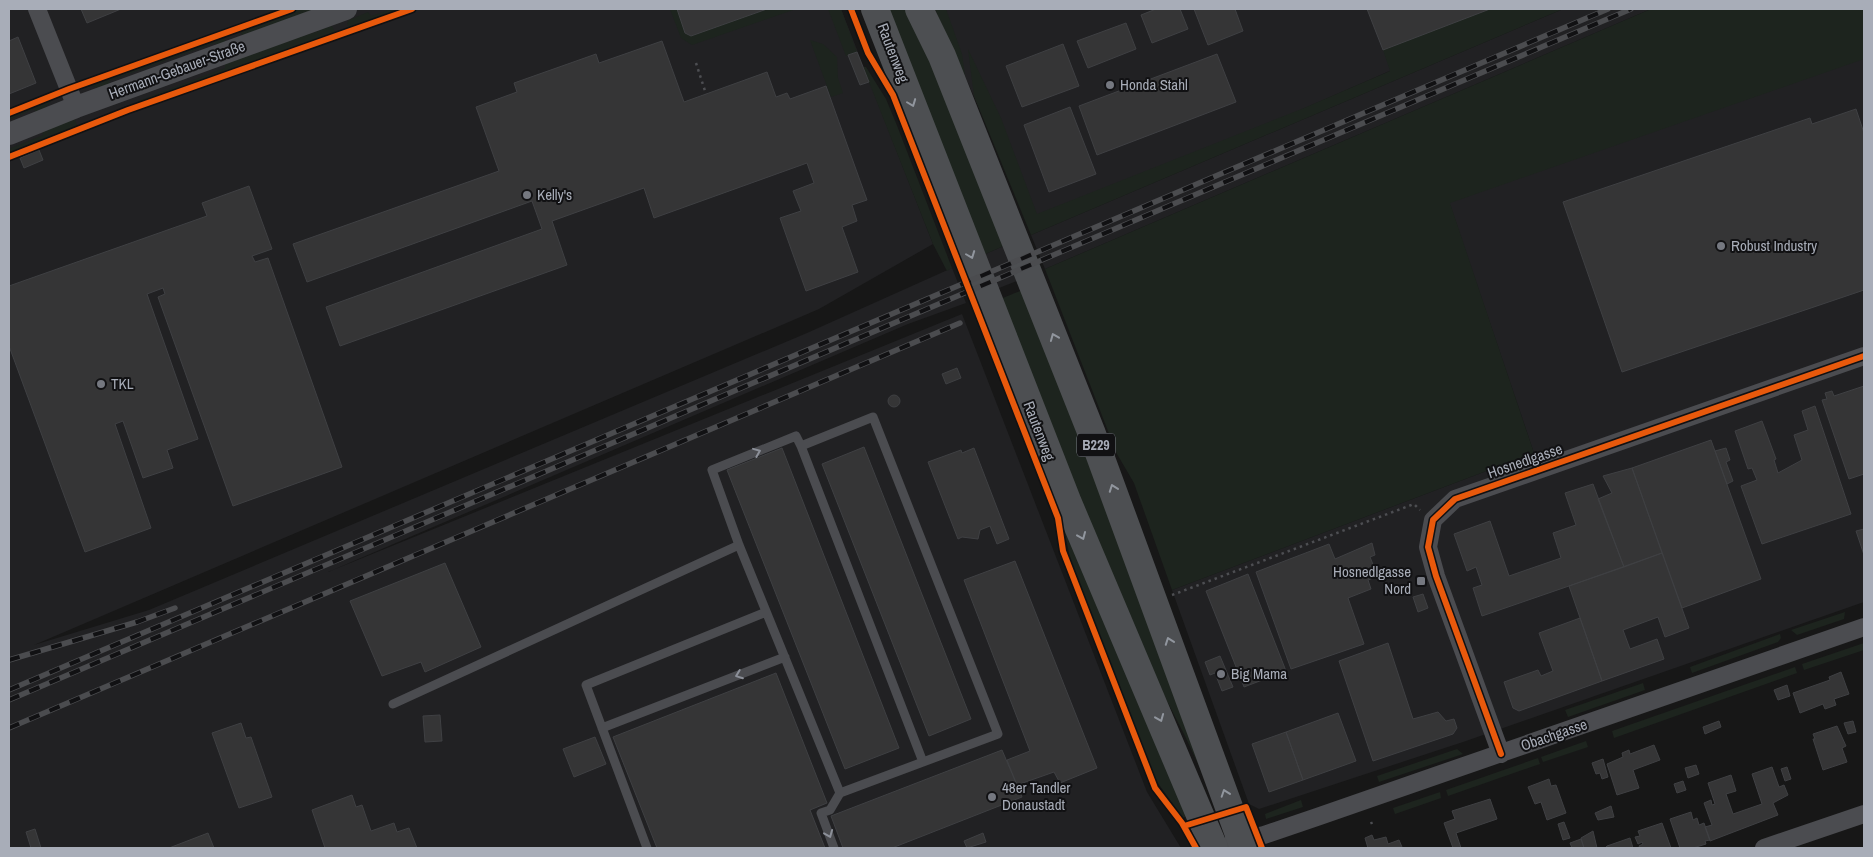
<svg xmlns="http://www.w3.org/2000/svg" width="1873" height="857" font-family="'Archivo Narrow',sans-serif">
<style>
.built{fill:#212123}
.green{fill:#1d241e}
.building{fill:#353536;stroke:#3f4043}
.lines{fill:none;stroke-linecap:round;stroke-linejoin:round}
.path{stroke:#4d4e52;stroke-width:2.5;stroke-dasharray:2.5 4;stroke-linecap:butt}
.service{stroke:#4b4c50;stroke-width:9}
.minor{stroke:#4b4c50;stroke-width:18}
.tertiary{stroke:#4b4c50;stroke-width:22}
.primary{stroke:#4d4f52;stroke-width:28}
.rail-casing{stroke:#4b4c4f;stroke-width:5.5}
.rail{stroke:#111113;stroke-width:4;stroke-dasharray:11;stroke-linecap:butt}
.cycleway-casing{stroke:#111113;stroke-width:9}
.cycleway{stroke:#e8590c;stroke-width:6}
.oneway{stroke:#91969e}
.oneway2{stroke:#8c9099}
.poi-dot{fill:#757880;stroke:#111113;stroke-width:2}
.labels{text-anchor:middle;stroke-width:4;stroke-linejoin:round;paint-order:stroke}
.shield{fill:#111113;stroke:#7b7e86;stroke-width:1}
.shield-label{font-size:14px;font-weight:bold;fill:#a8adb8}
.street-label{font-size:15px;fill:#a8adb8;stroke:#111113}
.poi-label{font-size:15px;fill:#a8adb8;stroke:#111113;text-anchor:start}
</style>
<rect width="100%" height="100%" fill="#171717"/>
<!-- built -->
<path class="built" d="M9,9H841L933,244L819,309L34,645L149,610L807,333L952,268L966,303L908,324L328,572L962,314L1147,792L1181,848H9Z
M935,9H1532L1032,227Z
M1563,9H1651L1045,269L1031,235Z
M1864,9V602L1463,742L1259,809L1249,804L1172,590L1534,453L1422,122Z
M1008,244L1022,279L994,290L981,256Z"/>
<!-- green -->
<path class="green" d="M297,9H323L243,36L238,30Z
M393,9H407L349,30L347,23L349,20L368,12L371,16Z
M670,9H677L685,33L691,36L767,9H796L692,45L681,38Z
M828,9H841L857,52L846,56Z
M886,9H910L1008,244L981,256Z
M935,9H946L962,54L966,82Z
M1490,9H1563L1031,235L974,96L968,49L1001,118L1037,214L1304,108L1390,71L1383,50Z
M1651,9H1864V59L1450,203L1534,453L1172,590L1134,483L1117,454L1045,269Z
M332,26L336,34L140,104L138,101L225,68V63Z
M225,34V43L217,46L215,43L109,81L110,84L99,88L85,85Z
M810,40L823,44L837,57L838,78L843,93L831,97Z
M863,67H866L886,99L896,123L952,268L947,271L933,244Z
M51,97L52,100L42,111L36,113L34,109L9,120V114Z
M74,117L78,127L9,155V149L43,135L42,132Z
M1025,289L1213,796L1185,736L1130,629L998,300Z
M1062,519L1190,814L1183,818L1155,779L1072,567Z
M1845,612L1844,619L1797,635L1791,630Z
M1780,634L1781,638L1778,642L1692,673L1690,667Z
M1864,643V650L1804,670L1802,664Z
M1795,667L1797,673L1614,738L1612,731Z
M1643,683L1645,690L1568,717L1565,710Z
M1586,741L1588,747L1543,762L1541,757Z
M1457,749L1463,754L1379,782L1377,776Z
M1538,758L1540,764L1448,796L1446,790Z
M1440,792L1441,798L1395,814L1393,808Z
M1301,800L1303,807L1266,819L1265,814Z"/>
<!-- building -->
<path class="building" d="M81,9H121L87,23Z
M677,9H767L691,36L685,33Z
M1156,9H1180L1188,29L1152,43L1141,15Z
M1194,9H1235L1243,31L1208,45Z
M1367,9H1490L1383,50Z
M1126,23L1136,49L1088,68L1077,41Z
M18,37L36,83L9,94V41Z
M662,41L684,102L767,72L776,97L787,93L790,99L826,86L867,200L852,205L857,221L842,227L858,272L806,291L780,218L801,211L793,191L814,183L807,163L654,218L644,188L552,221L567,265L340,346L326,307L542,229L532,201L307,282L293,244L499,171L476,107L517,92L514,83L596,54L599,63Z
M1063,44L1079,86L1022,107L1006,66Z
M857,52L869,82L860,85L848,55Z
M1217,54L1236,102L1097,155L1079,106Z
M1070,107L1096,174L1049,192L1024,125Z
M1856,109L1864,133V290L1622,372L1563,202L1810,118L1812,124Z
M39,150L43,160L24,168L20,158Z
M249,186L272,249L252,256L255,262L268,258L342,467L233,506L158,297L165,294L163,288L147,294L198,439L167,450L173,468L143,478L123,421L115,424L151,528L85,552L9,346V286L207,216L202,203Z
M957,368L961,378L946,384L942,374Z
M1864,386V474L1849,479L1822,400L1827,399L1825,393L1832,391L1834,396Z
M888 401a6 6 0 1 1 12 0a6 6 0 1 1-12 0Z
M1815,406L1851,514L1762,544L1741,486L1757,480L1752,468L1748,469L1735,431L1762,421L1776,459L1774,460L1778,473L1802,460L1794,435L1808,430L1802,411Z
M1711,440L1761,579L1682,608L1632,468Z
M864,447L971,719L929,736L822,464Z
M782,448L899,748L845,769L727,470Z
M974,448L1009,539L997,544L990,526L980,530L978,539L962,537L958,539L928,462L961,450L962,453Z
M1726,448L1730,460L1726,462L1733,481L1727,484L1715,451Z
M1632,468L1662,553L1624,567L1598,499L1612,493L1603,476Z
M1593,484L1624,567L1482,616L1473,588L1482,585L1476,567L1467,571L1454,534L1490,521L1509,576L1561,558L1553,533L1576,525L1565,493Z
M1864,529V555L1856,531Z
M1372,543L1375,555L1370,557L1374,567L1369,568L1373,578L1368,580L1371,589L1348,598L1364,644L1291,669L1256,572L1329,544L1335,559Z
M1662,553L1689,628L1665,637L1658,617L1623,630L1630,649L1657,639L1664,659L1602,681L1569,586Z
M1015,561L1097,768L1060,783L1054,772L1017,785L1007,760L1030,751L964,580Z
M445,563L481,647L425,672L421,662L382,676L350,601Z
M1248,574L1286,671L1244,687L1206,591Z
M1423,594L1428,608L1418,612L1413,597Z
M1580,618L1602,681L1519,711L1513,708L1504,682L1538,670L1541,676L1553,671L1539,633Z
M1388,643L1413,719L1438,712L1446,721L1454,719L1457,728L1453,734L1373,761L1339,661Z
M1220,656L1233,687L1222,691L1215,673L1210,675L1205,662Z
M1841,672L1849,694L1834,699L1836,705L1825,709L1823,704L1800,713L1793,693L1830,680L1829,677Z
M776,673L827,803L810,810L825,848H657L613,737Z
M1787,685L1790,696L1778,700L1774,690Z
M1338,713L1356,761L1303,780L1286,732Z
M440,715L442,741L425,742L423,716Z
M1719,721L1721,727L1705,734L1703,727Z
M1853,721L1856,732L1848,734L1844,723Z
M241,723L246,738L251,737L272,797L239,808L212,733Z
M1837,726L1846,746L1842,748L1847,762L1823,770L1813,739H1815L1813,734Z
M1286,732L1303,780L1269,792L1252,744Z
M595,737L606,764L574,777L563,749Z
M1654,745L1660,760L1633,770L1639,788L1617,795L1607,764L1623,757L1622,753L1629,750L1630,754Z
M1002,750L1022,797L892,848H843L831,816Z
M1603,759L1608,777L1602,779L1600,773L1596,774L1592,763Z
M1696,765L1699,774L1688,778L1685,768Z
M1772,767L1779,787L1784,785L1788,795L1773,803L1778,815L1710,841L1705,827L1712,825L1704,803L1711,800L1712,805L1715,804L1708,783L1731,775L1736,791L1726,794L1733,814L1762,804L1752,774Z
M1787,767L1791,779L1785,781L1781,769Z
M1549,779L1551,786L1556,785L1566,813L1547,820L1541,802L1535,804L1528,787Z
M1683,781L1686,790L1677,793L1674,784Z
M352,795L356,807L362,805L371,831L394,823L397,832L409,828L417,848H325L312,810Z
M1490,799L1497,819L1456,833L1461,848H1453L1444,823L1455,819L1452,811Z
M1611,806L1614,817L1598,820L1595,813Z
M1691,812L1693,820L1697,818L1699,825L1704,823L1710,840L1705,841L1706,844L1693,848H1680L1670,819Z
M1564,822L1570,838L1563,840L1558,824Z
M1662,823L1671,848H1640L1639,846L1643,844L1642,842L1638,844L1635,837L1640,836L1638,831Z
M35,829L41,848H31L26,832Z
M1593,831L1597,848H1584L1581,838Z
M208,833L214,848H169Z
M983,833L986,842L967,848L964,841Z
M1372,835L1374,840L1386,837L1388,844L1399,840L1402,847L1368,848L1365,838Z
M1630,838L1633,848H1605L1607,846Z
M1581,839L1584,848H1572L1570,843Z"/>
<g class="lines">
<!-- path -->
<path class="path" d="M696,63L706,94
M1172,595L1414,504L1420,510
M1371,822L1372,824"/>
<!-- service -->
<path class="service" d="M801,446L796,436L712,470L739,545L840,793
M393,704L739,545
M602,728L785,657
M647,848L586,685L766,612
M834,848L821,813L830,810L840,793L998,734L873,417L801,446L923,762"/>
<!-- minor -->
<path class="minor" d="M37,9L76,107
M1501,754L1436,576L1428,547L1433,520L1455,499L1864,356
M1233,841L1264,835L1317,817L1864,627
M1764,848L1864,814"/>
<!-- tertiary -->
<path class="tertiary" d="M9,134L76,107L346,9"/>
<!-- primary -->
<path class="primary" d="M875,9L1068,503L1214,848
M919,9L942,56L1092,434L1244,848"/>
<!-- rail casing -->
<g class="rail-casing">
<path id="rail" d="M9,660L137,622L175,608
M9,690L1608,9
M9,700L1631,9
M9,728L960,323"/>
</g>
<!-- rail -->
<use href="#rail" class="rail"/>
<!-- cycleway casing -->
<g class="cycleway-casing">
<path id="cycleway" d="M851,9L868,53L893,95L1058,518L1063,551L1155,788L1182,823L1196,848
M9,113L69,89L292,9
M9,157L128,110L412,9
M1501,754L1436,576L1428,547L1433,520L1455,499L1864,356
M1184,826L1246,807L1262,848"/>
</g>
<!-- cycleway -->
<use href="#cycleway" class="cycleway"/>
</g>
<!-- one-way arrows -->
<defs><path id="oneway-chevron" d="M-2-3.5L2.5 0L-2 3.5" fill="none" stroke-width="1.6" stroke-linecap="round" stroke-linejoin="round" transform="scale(1.25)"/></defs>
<g class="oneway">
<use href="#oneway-chevron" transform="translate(912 103) rotate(69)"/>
<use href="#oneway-chevron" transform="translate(971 255) rotate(69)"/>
<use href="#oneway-chevron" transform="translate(1054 337) rotate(-112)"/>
<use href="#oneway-chevron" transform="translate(1113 488) rotate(-110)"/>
<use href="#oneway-chevron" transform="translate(1082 536) rotate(67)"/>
<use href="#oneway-chevron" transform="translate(1169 641) rotate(-110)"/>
<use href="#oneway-chevron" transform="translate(1160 718) rotate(68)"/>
<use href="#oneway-chevron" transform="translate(1225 793) rotate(-109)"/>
</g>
<g class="oneway2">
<use href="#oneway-chevron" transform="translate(757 452) rotate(-22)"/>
<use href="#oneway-chevron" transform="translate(739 675) rotate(159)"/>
<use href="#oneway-chevron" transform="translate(829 834) rotate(68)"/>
</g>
<!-- markers -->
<g class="poi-dot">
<circle cx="1110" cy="85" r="5"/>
<circle cx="527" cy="195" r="5"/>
<circle cx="1721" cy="246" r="5"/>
<circle cx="101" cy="384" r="5"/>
<rect x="1416" y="576" width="10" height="10" rx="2.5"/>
<circle cx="1221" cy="674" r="5"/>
<circle cx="992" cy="797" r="5"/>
</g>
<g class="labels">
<!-- shield labels -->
<rect class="shield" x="1077" y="433.5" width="38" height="23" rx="4"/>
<g class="shield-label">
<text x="1096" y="450">B229</text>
</g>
<!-- street labels -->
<g class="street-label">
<text transform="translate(893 53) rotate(69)" y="5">Rautenweg</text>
<text transform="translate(177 70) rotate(-20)" y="5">Hermann-Gebauer-Straße</text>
<text transform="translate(1039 431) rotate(69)" y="5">Rautenweg</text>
<text transform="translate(1525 461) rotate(-19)" y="5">Hosnedlgasse</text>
<text transform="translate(1554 735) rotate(-19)" y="5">Obachgasse</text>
</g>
<!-- poi labels -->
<g class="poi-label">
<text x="1120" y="90">Honda Stahl</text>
<text x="537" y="200">Kelly's</text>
<text x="1731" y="251">Robust Industry</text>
<text x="111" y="389">TKL</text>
<text x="1411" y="577" text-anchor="end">Hosnedlgasse<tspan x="1411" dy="17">Nord</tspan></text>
<text x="1231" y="679">Big Mama</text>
<text x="1002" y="793">48er Tandler<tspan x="1002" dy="17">Donaustadt</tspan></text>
</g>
</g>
<!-- border -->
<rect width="1873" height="857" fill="none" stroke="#a8adb8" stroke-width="20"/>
</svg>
